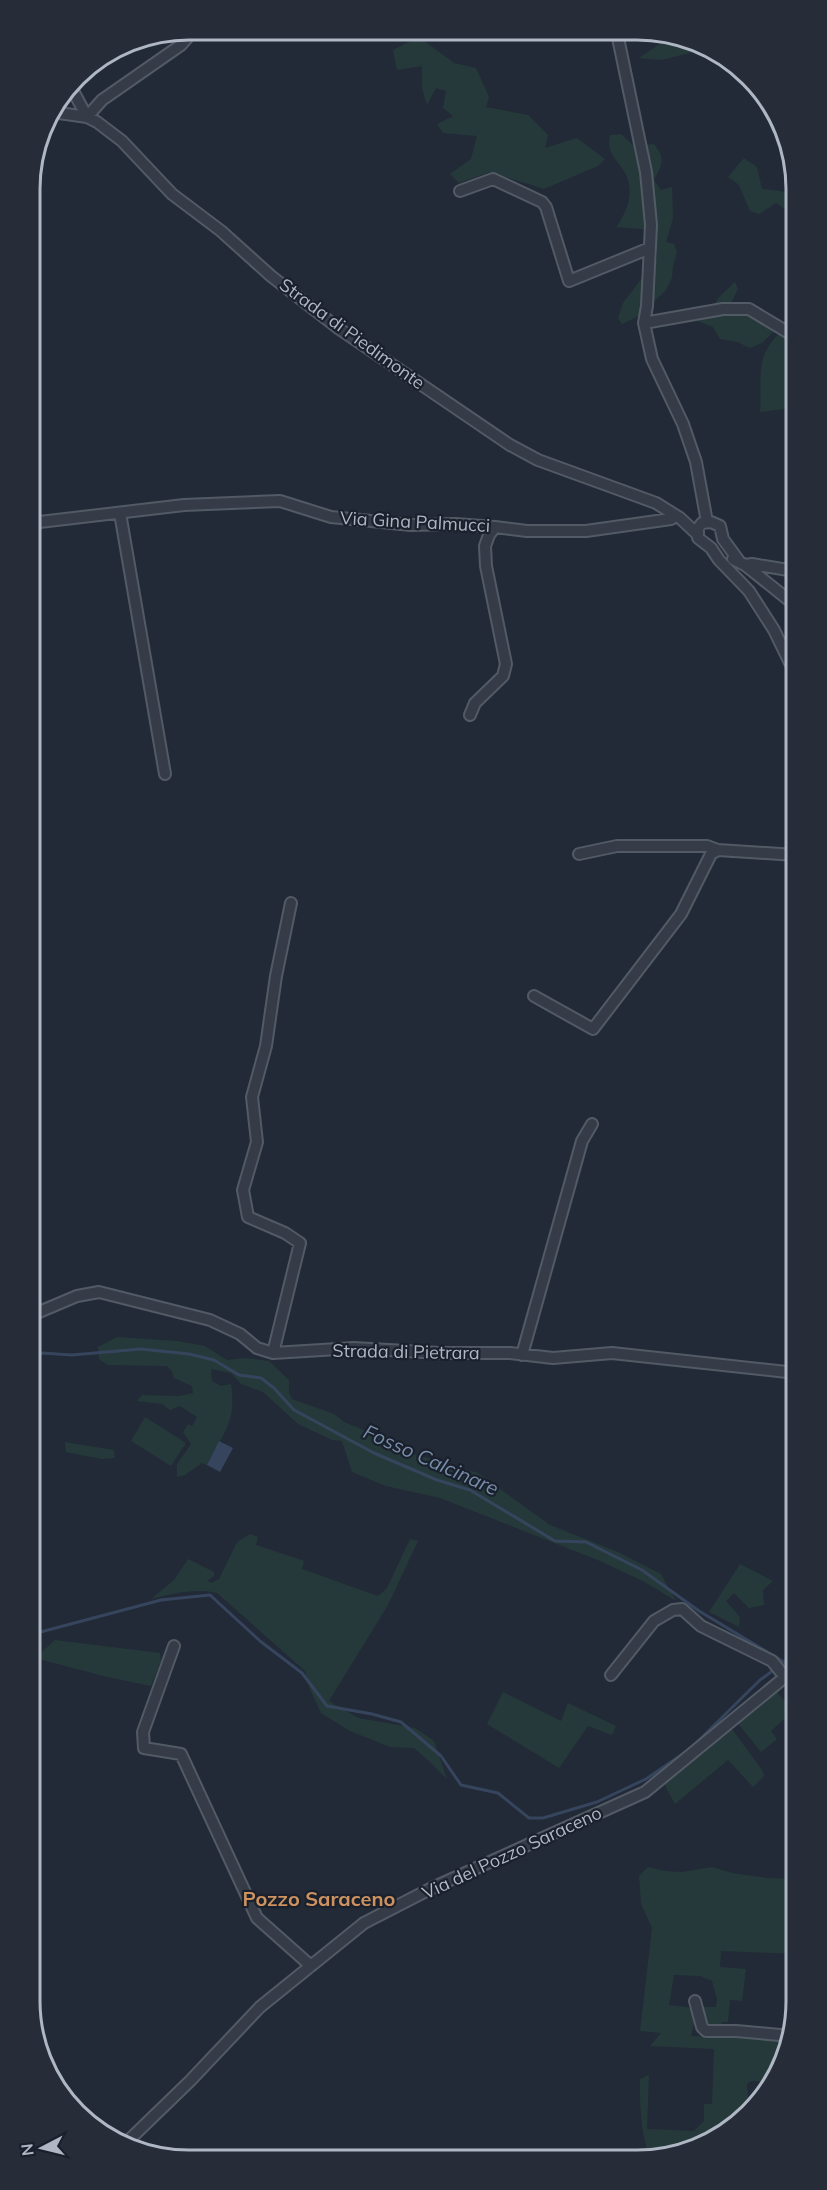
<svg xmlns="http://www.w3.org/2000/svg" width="827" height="2190" font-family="Mulish,sans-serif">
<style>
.green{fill:#26393a}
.water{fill:#36455d}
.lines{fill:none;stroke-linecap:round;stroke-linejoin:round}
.stream{stroke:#36455d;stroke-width:3}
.minor-casing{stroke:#525a65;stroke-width:14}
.minor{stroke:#353c47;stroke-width:10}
.labels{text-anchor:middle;stroke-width:4.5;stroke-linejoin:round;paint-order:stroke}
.street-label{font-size:18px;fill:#afb7c4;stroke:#1a212c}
.water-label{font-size:20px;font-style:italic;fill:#788daa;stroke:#1a212c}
.neighbourhood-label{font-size:20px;font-weight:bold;fill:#cd9260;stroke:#1a212c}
.rim{fill:none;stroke:#afb7c4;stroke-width:3}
</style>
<rect width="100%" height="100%" fill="#212a36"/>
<!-- green -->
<path class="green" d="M672,35L701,50L662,60L639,58Z
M419,37L454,63L476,68L489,97L486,107L528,115L548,135L545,148L577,138L605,159L598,166L544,189L490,172L459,183L450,174L471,159L477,136L443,133L437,124L453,116L443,108L446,91L436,88L427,105L422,88V66L397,70L393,50Z
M621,134L634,146L654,144C666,159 662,164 654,180L661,190L672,187L673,218L666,242L674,244L677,252L673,266L672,278L666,290L639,316L622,324L618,318L623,303L657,258V240L642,229L616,227C626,213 634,195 627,177C620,160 606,157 610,135Z
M744,158L757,167L762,189L781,191L794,197V215L776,203L759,214L750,211L739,185L728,177Z
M735,282L738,289L731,303L737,311L758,320L773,332L762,343L750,348L737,342L720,339L713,327L693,319L705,316L721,295Z
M779,333L794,343V394L788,396L785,409L760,412C762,391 757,367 767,349C770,343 775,338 779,333Z
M117,1337L177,1341L205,1346L227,1360L245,1358L269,1361L289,1380V1393L292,1399L334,1414L344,1422L366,1431L387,1436L397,1449L478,1473L550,1525L618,1552L661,1574L676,1601L643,1581L600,1561L440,1498L386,1486L352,1472L342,1441L332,1440L298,1424L263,1392L241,1384L231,1373L211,1369L212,1381L221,1386L231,1384C237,1423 223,1432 207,1465L202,1463L185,1475L177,1477V1464L191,1444L183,1432L188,1424L192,1426L197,1417L180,1406L170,1410L162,1404L137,1401L142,1395L179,1396L193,1393L192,1386L174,1378L172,1371L167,1366L108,1365L99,1359L98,1347Z
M145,1417L186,1443L171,1466L131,1441Z
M65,1442L114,1450L115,1458L102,1459L66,1452Z
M250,1534L258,1537L256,1545L304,1561L302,1569L378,1596L387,1588L410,1539L418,1541L388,1605L329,1701L358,1718L415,1728L434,1741L447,1779L430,1762L414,1748L390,1747L350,1731L321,1713L309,1687L305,1671L217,1593C194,1588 173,1594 151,1599L174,1580L188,1559L214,1572V1576L207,1581L212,1583L219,1579L237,1542Z
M740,1564L773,1581L763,1590L764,1605L749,1608L734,1593L726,1601L740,1617L739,1627L709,1612Z
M55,1640L160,1653L161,1661L151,1686L107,1677L35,1658Z
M503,1692L561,1721L568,1703L616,1726L612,1735L588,1726L559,1768L487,1724Z
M777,1692L793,1711L771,1731L777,1739L761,1752L736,1721Z
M732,1729L762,1770L764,1776L753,1787L728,1760L675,1804L664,1784L727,1731Z
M648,1867L664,1871L682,1872L712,1867L732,1873L768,1878L796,1879L797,1954L721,1951L720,1967L746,1969L742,2001L730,2000L728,2022H722L721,2028L708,2027L700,2007H716L717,1999L712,1981L700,1976L674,1975L669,2005L693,2008L694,2023L691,2036L784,2040C790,2057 781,2068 772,2082L751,2081L747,2084L749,2112L733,2126L717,2125L713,2128L709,2142L669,2157H650C640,2133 640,2105 640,2079L649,2075L647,2129L694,2131L704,2121V2104H712L714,2049L650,2046L661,2033L640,2031L652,1928L641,1904L639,1876Z"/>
<!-- water -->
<path class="water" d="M219,1441L233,1448L220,1472L207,1465Z"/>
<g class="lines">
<!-- stream -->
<path class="stream" d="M32,1355L42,1353L72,1355L141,1349L189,1354L214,1360L239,1375L261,1378L274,1388L294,1410L374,1453L437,1480L470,1490L555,1541L586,1542L642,1570L699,1611L784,1662L791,1669
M33,1634L161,1600L210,1595L260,1641L302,1673L327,1706L372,1714L401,1722L441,1756L461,1785L498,1793L529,1818H543L597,1802L646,1779L690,1749L760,1680L775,1669"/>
<!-- minor casing -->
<g class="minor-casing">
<path id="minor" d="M617,33L646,172L651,225L647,306L644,323L652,359L683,424L696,462L707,522
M71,87L87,117L102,100L181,45L194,30
M52,112L87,117L97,122L122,141L172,194L221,231L271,276L338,328L510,445L538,460L656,503L680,518L697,534
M460,191L493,179L542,202L546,207L569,281L650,248
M644,323L723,309H749L794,336
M120,513L165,774
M31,523L184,505L280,501L331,517L411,525L455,524L495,527L527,531H586L671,519L676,516
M733,559L745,565L795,605
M739,561L723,539L720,526L711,522L702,523L698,528V538L711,548L719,560L749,591L774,630L795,673
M745,565L752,564L794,571
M470,715L475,703L503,676L506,664L486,566L485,546L489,535L495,527
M579,854L617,846H707L718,850
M534,996L593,1029L681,914L711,854L718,850L795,855
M32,1315L77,1296L99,1292L210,1320L240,1334L257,1348L273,1353L354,1348L440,1353H510L553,1358L612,1353L796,1373
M273,1353L300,1243L285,1233L248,1217L243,1190L257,1142L252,1097L266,1046L276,976L291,903
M522,1355L582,1141L592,1124
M174,1646L143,1732L144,1748L181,1754L257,1918L311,1966
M611,1675L654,1621L673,1610L682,1609L701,1626L772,1661L785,1677
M695,2001L702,2027L706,2031H736L791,2036
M128,2141L190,2081L260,2007L364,1923L432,1888L645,1792L796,1668"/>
</g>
<!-- minor -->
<use href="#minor" class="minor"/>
</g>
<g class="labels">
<!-- street labels -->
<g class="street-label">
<text transform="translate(352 334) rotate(36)" y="6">Strada di Piedimonte</text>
<text transform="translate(415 522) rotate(3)" y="6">Via Gina Palmucci</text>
<text transform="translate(406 1352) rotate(1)" y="6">Strada di Pietrara</text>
<text transform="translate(512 1853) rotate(-25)" y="6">Via del Pozzo Saraceno</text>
</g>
<!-- water labels -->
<g class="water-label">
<text transform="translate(431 1460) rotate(24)" y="7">Fosso Calcinare</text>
</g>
<!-- neighbourhood labels -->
<g class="neighbourhood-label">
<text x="319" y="1906">Pozzo Saraceno</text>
</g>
</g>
<!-- crop -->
<path d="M0 0H827V2190H0ZM189 40H637A149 149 0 0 1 786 189V2001A149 149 0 0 1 637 2150H189A149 149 0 0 1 40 2001V189A149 149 0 0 1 189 40Z" fill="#262d38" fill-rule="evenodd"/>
<path class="rim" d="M189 40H637A149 149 0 0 1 786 189V2001A149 149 0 0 1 637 2150H189A149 149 0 0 1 40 2001V189A149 149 0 0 1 189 40Z"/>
<!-- north arrow -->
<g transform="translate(42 2148) rotate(263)" stroke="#1a212c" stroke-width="4.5" paint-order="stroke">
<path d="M0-4.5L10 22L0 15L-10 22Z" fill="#afb7c4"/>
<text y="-9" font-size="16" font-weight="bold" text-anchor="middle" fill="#afb7c4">N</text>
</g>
</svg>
